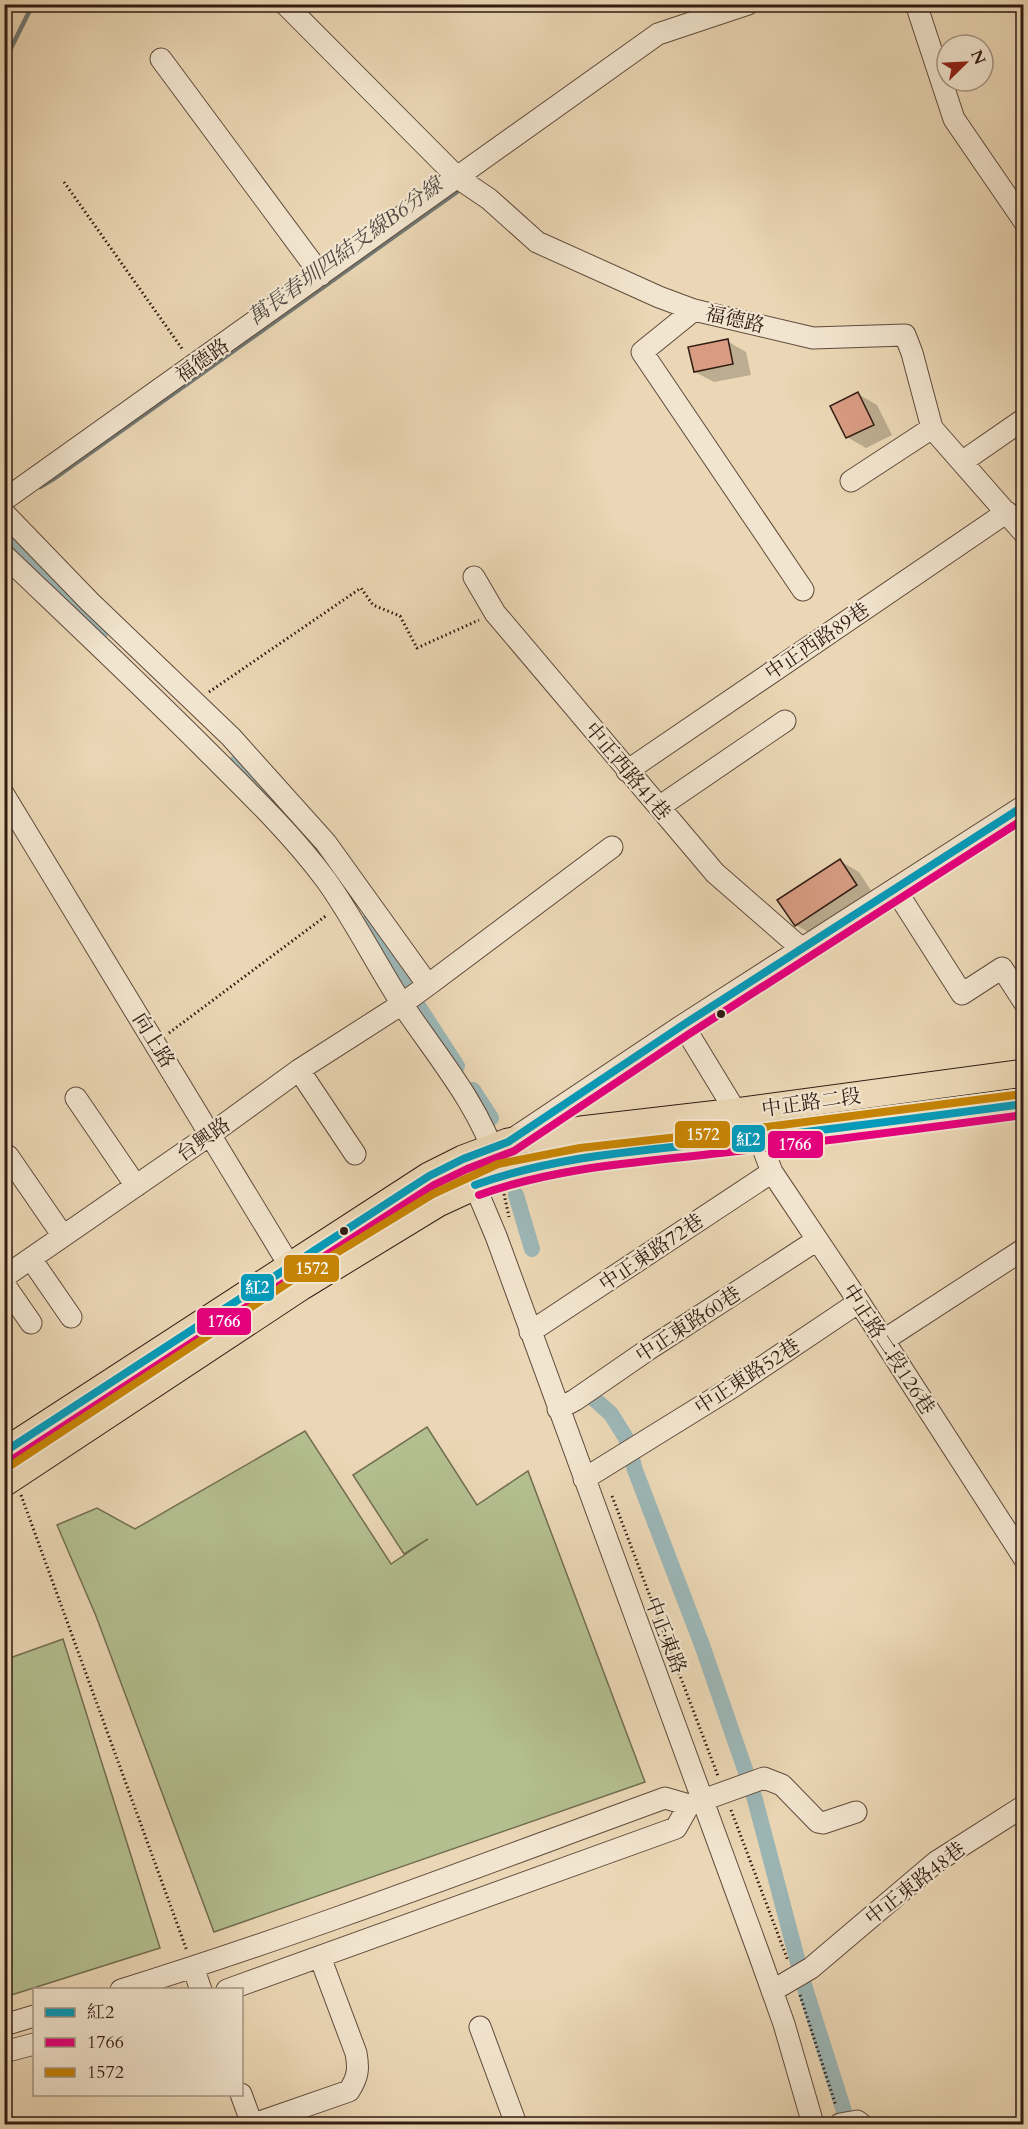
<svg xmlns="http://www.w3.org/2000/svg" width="1028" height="2129" font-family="Cardo,'Noto Serif TC',serif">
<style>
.green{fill:#b4bf90;stroke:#726e52;stroke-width:1.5}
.shadow{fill:#0003}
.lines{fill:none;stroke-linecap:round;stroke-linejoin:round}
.stream{stroke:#717975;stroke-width:4.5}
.canal{stroke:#9cb7b7;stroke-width:16}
.building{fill:#d89c83;stroke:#311c13;stroke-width:1.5}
.minor-casing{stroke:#604b3c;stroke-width:23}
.major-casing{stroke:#311c13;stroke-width:29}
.path{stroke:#311c13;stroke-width:3;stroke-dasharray:1.5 3;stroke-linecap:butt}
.minor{stroke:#f2e5cf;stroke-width:21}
.major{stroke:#ebd7b5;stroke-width:27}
.bus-1-casing{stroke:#f2e5cf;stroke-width:12}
.bus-2-casing{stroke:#f2e5cf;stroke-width:12}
.bus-3-casing{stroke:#f2e5cf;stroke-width:12}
.bus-1{stroke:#059bbb;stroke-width:8}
.bus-2{stroke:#e5007d;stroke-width:8}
.bus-3{stroke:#c68405;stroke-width:8}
.bus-dot{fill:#311c13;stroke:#f2e5cf;stroke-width:2}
.labels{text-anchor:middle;stroke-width:4.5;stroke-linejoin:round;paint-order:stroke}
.street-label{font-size:20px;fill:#311c13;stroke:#f2e5cf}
.water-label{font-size:21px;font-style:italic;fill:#514a44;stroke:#f2e5cf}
.line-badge{stroke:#f2e5cf;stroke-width:2}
.badge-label{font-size:16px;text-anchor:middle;font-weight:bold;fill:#fff}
</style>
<rect width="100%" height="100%" fill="#ebd7b5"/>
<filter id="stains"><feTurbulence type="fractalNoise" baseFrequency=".00333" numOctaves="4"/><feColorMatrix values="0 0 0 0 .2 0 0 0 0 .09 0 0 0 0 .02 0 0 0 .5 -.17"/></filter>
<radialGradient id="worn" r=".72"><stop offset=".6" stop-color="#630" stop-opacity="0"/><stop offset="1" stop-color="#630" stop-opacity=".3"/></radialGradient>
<!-- green -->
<path class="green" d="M427,1427L477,1505L528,1471L645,1782L214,1932L96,1616L57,1525L97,1508L135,1529L305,1431L391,1564L428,1539L404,1554L353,1475Z
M63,1639L160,1948L5,1997V1654L7,1659Z"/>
<!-- shadow -->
<path class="shadow" d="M727,341L746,352L751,375L714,382L695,372Z
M858,394L877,405L892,435L866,448L847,437Z
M840,861L859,872L875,897L815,936L796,925L780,900Z"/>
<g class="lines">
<!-- stream -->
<path class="stream" d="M4,62L33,4
M40,487L55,478L457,192L459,187
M369,920L411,986L408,988"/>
<!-- canal -->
<path class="canal" d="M4,539L100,633
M235,764L293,821L321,857
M365,924L457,1066
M473,1090L491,1118
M516,1195L532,1249
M592,1397L611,1414L626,1438L635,1470L702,1645L748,1778
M754,1796L804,1985L848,2124"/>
</g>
<!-- building -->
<path class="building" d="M728,339L733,364L694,372L688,347Z
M858,392L874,425L846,438L830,406Z
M840,859L857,885L795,926L777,900Z"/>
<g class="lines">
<!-- minor casing -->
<g class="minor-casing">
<path id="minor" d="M285,4L458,178L489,199L537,242L659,297L694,310L813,338L905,335L912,353L932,428L1024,533
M916,4L954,119L1024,221
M161,59L321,275
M694,310L642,352L803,590
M962,462L1024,419
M851,481L932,428
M4,500L658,34L748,4
M4,513L90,602L231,737L326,843L428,985L612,847
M4,555C72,620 140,684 206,750C248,792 291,833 326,880C354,919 376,964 402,1004C436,1055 478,1103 497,1162
M474,577L495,613L715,873L802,949
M627,771L1007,512
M4,795L297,1278
M659,807L785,721
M895,889L962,994L1002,968L1024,1002
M683,1025L736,1112
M299,1070L355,1154
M76,1098L136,1186
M759,1138L772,1172L859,1302L1024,1558
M511,1140L683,1025L1024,806
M8,1156L63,1236
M469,1172L496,1236L759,1954L784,2024L813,2124
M31,1259L71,1317
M4,1277L211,1134L299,1070L402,1004L428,985
M4,1284L31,1323
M530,1332L772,1172
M884,1340L1024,1249
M558,1409L575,1400L649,1349L817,1240
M584,1479L731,1388L859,1302
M193,1967L201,1990
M121,1990C305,1933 484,1864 665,1798L689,1805L764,1778L782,1785L818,1822L823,1823L856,1812
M227,1990L676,1828L689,1805
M772,1991L811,1968L936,1862L1024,1806
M4,2025L34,2016
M480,2027L516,2124
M4,2052L34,2044
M241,2094L252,2124
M254,2124L349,2091C358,2077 359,2069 356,2053L320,1957
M840,2124L857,2121L861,2124"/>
</g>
<!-- major casing -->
<g class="major-casing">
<path id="major" d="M4,1452L429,1176L463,1159L508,1142L581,1130L736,1112L1024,1073
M4,1483L302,1286L438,1203L501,1174L581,1158L759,1138L1024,1104"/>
</g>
<!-- path -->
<path class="path" d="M64,182L183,350
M209,692L361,588L373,605L400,616L417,648L479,620
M1021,709L1024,713
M169,1033L327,915
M504,1194L509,1217
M21,1495L187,1951
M612,1496L718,1776
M731,1810L788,1961
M800,1995L836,2106"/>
<!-- minor -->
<use href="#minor" class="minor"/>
<!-- major -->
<use href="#major" class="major"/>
<!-- bus-1 casing -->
<g class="bus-1-casing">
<path id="bus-1" d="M475,1185C558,1155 643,1151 730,1141C828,1130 926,1117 1024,1104
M4,1452L429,1176L463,1159L508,1142L683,1025L1024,806"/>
</g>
<!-- bus-2 casing -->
<g class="bus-2-casing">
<path id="bus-2" d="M479,1195C560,1166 644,1162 729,1152C828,1141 926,1128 1024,1115
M10,1461L434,1185L467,1169L514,1151L689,1034L1024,819"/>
</g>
<!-- bus-3 casing -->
<g class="bus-3-casing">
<path id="bus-3" d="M4,1470L297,1277L433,1194L498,1164L580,1148L758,1128L1023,1094"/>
</g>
<!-- bus-1 -->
<use href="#bus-1" class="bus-1"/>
<!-- bus-2 -->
<use href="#bus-2" class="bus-2"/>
<!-- bus-3 -->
<use href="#bus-3" class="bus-3"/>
</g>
<!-- markers -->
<g class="bus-dot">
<circle cx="721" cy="1014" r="5"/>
<circle cx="344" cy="1231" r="5"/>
</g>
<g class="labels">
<!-- street labels -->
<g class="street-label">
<text transform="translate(735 319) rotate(13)" y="7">福德路</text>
<text transform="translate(202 360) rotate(-35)" y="7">福德路</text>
<text transform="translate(817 641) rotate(-34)" y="7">中正西路89巷</text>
<text transform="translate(628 771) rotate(50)" y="7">中正西路41巷</text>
<text transform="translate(154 1040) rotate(58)" y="7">向上路</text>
<text transform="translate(811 1102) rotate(-8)" y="7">中正路二段</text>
<text transform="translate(203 1139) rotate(-35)" y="7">台興路</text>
<text transform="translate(651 1252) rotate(-34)" y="7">中正東路72巷</text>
<text transform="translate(688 1324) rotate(-33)" y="7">中正東路60巷</text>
<text transform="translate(889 1349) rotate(57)" y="7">中正路二段126巷</text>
<text transform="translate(747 1376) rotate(-33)" y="7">中正東路52巷</text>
<text transform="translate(666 1635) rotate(69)" y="7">中正東路</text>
<text transform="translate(915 1883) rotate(-38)" y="7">中正東路48巷</text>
</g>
<!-- water labels -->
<g class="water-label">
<text transform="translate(345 251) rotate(-36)" y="7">萬長春圳四結支線B6分線</text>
</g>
</g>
<g class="line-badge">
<rect x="674" y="1120" width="57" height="29" rx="6" fill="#c68405"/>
<rect x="731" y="1124" width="35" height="29" rx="6" fill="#059bbb"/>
<rect x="767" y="1130" width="57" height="29" rx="6" fill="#e5007d"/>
<rect x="283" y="1254" width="57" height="29" rx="6" fill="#c68405"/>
<rect x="240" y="1273" width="35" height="29" rx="6" fill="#059bbb"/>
<rect x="196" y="1307" width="56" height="29" rx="6" fill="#e5007d"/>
</g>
<g class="badge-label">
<text x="703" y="1140">1572</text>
<text x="748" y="1145">紅2</text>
<text x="795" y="1150">1766</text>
<text x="312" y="1274">1572</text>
<text x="257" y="1293">紅2</text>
<text x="224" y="1327">1766</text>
</g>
<!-- margin -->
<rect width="1028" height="2129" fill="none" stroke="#ebd7b5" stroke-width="24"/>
<rect x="6" y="6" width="1016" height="2117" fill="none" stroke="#311c13" stroke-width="3"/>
<rect x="12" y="12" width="1004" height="2105" fill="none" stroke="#311c13" stroke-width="1.5"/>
<!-- legend -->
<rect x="33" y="1988" width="210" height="108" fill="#f2e5cf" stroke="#a59584" stroke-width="1.5"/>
<rect x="45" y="2008" width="30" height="9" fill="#059bbb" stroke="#a59584" stroke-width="1.5"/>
<text x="87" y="2018" font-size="18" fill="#311c13">紅2</text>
<rect x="45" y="2038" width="30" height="9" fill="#e5007d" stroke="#a59584" stroke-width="1.5"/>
<text x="87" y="2048" font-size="18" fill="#311c13">1766</text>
<rect x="45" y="2068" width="30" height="9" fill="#c68405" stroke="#a59584" stroke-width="1.5"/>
<text x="87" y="2078" font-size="18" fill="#311c13">1572</text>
<!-- north arrow -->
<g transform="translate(965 63) rotate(66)"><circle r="28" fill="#f2e5cf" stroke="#a59584" stroke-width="1.5"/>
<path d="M0-4.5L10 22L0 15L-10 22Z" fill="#8f2418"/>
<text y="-9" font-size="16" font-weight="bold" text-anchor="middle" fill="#311c13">N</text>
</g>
<rect width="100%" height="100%" filter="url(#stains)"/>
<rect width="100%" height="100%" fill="url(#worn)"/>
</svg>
